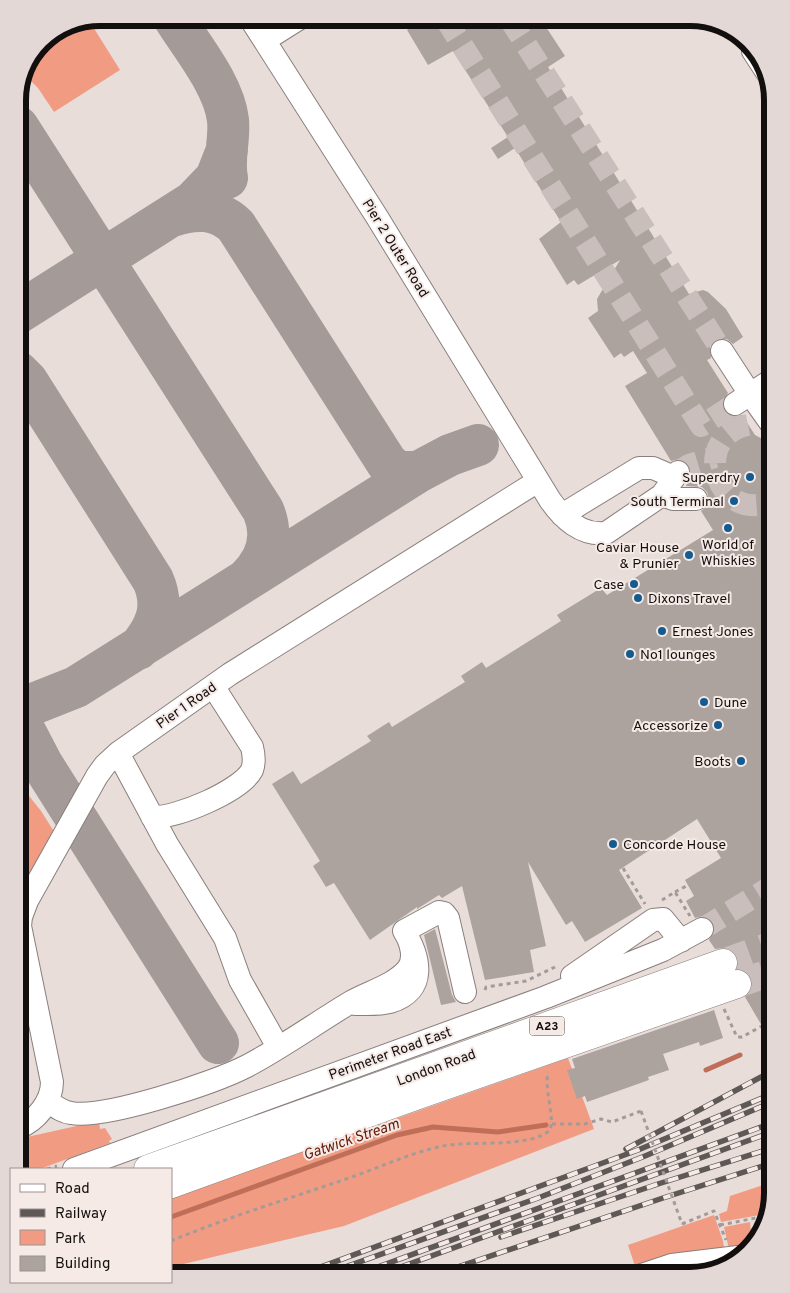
<svg xmlns="http://www.w3.org/2000/svg" width="790" height="1293" font-family="Overpass,sans-serif">
<style>
.green{fill:#f19b83}
.lines{fill:none;stroke-linecap:round;stroke-linejoin:round}
.stream{stroke:#bf6e58;stroke-width:5}
.taxiway{stroke:#a49a98;stroke-width:42}
.building{fill:#aca29e}
.minor-tunnel{stroke:#c9bebb;stroke-width:22;stroke-dasharray:22 11;stroke-linecap:butt}
.major-tunnel{stroke:#c9bebb;stroke-width:28;stroke-dasharray:28 14;stroke-linecap:butt}
.minor-casing{stroke:#8a7f7c;stroke-width:24}
.major-casing{stroke:#8a7f7c;stroke-width:29}
.path{stroke:#a49b98;stroke-width:3;stroke-dasharray:4 4;stroke-linecap:butt}
.minor{stroke:#fff;stroke-width:22}
.major{stroke:#fff;stroke-width:28}
.rail-casing{stroke:#5e5856;stroke-width:5.5}
.rail{stroke:#f6eae7;stroke-width:4;stroke-dasharray:11;stroke-linecap:butt}
.path-bridge{stroke:#a49b98;stroke-width:3;stroke-dasharray:4 4;stroke-linecap:butt}
.poi-dot{fill:#145b8f;stroke:#f6eae7;stroke-width:2}
.labels{text-anchor:middle;stroke-width:4;stroke-linejoin:round;paint-order:stroke}
.shield{fill:#f6eae7;stroke:#57514f;stroke-width:1}
.shield-label{font-size:12px;font-weight:bold;fill:#130f0e}
.street-label{font-size:14px;fill:#130f0e;stroke:#f6eae7}
.poi-label{font-size:14px;fill:#130f0e;stroke:#f6eae7;text-anchor:end}
.water-label{font-size:15px;font-style:italic;fill:#651a04;stroke:#f6eae7}
.rim{fill:none;stroke:#130f0e;stroke-width:6}
</style>
<rect width="100%" height="100%" fill="#e9ddda"/>
<!-- green -->
<path class="green" d="M90,22L120,70L54,112L38,88L26,76L42,41Z
M18,782L41,811L55,833L23,892L18,874Z
M568,1058L594,1129L344,1226L171,1267V1198Z
M99,1121L100,1129L105,1128L112,1139L109,1141L110,1143L40,1169H18V1139Z
M772,1182V1193L766,1214L721,1222L719,1214L727,1211L730,1196Z
M714,1215L723,1241L725,1254L636,1269L628,1245Z
M750,1222L752,1245L745,1251L730,1254L724,1227Z"/>
<g class="lines">
<!-- stream -->
<path class="stream" d="M706,1070L740,1055
M171,1217L397,1135L433,1127L498,1132L546,1125"/>
<!-- taxiway -->
<path class="taxiway" d="M174,18C192,47 224,85 228,120C230,140 223,159 227,178
M18,127L263,510C274,535 267,560 247,579
M172,216C196,208 217,208 236,226L387,463L398,472H418
M18,313L193,202L216,178L227,150
M18,372L27,381L153,580C165,607 156,628 138,649
M18,710L76,687L418,472L450,455L478,445
M18,718L42,764L218,1043"/>
</g>
<!-- building -->
<path class="building" d="M409,18H536L548,30L565,56L548,67L689,294L703,290L708,292L726,309L743,337L733,344L727,339L715,340L710,346L711,358L707,360L728,393L722,404L724,412L735,417L742,415L755,435L772,444V1043L745,997L752,987V978L747,972L737,969L738,958L733,951L725,948L715,949L709,940L715,930L713,922L703,916L695,918L686,901L694,896L685,880L721,858L697,819L619,870L642,908L585,942L572,921L566,925L528,862L546,946L530,950L534,972L485,980L462,886L442,898L439,895L417,909V907L370,940L334,883L326,887L313,866L320,861L272,784L293,771L301,784L371,741L367,736L389,722L392,727L465,682L461,676L482,662L486,668L561,621L557,615L601,588L607,595L713,530L701,511L708,505L709,499L707,492L702,487L686,486L691,474L690,466L680,459L671,461L625,386L647,373L633,351L624,357L621,353L614,358L588,318L598,311L597,299L620,260L578,285L574,280L567,285L539,239L561,222L515,148L498,159L491,148L508,137L453,51L428,65L407,30L412,27Z
M435,929L452,995L456,1002L441,1005L424,935Z
M714,1010L723,1038L700,1046L699,1042L663,1054L669,1070L648,1077L649,1080L587,1102L585,1096L577,1099L567,1070L575,1068L572,1059Z"/>
<g class="lines">
<!-- minor-tunnel -->
<path class="minor-tunnel" d="M445,18L701,426L735,404
M509,18L722,351
M748,425C689,437 717,525 772,501
M678,472L689,465L715,457
M702,929L772,886"/>
<!-- major-tunnel -->
<path class="major-tunnel" d="M723,963L772,945
M737,984L772,972"/>
<!-- minor casing -->
<g class="minor-casing">
<path id="minor" d="M250,18L377,217L550,500C563,519 582,536 606,533L662,495L678,472
M265,40L300,18
M753,51L766,71
M722,351L750,394L735,404
M772,425L750,394L772,380
M662,495L673,499H696
M562,515L639,468H653L674,477
M152,817C175,819 241,791 252,770C255,762 254,755 252,747L213,686
M572,976L653,920L663,919L681,941
M355,1004C367,1004 379,1005 390,1002C428,990 420,957 404,931L439,912L444,913L448,918L465,992
M278,1047L240,980L225,938L167,844L118,753L230,674L538,481
M47,1101C55,1106 62,1112 71,1113C105,1119 214,1083 247,1066C283,1047 316,1023 351,1002C368,992 393,986 407,970C415,961 412,948 408,938
M18,1128C36,1121 52,1102 52,1082L20,926L21,917L27,901L97,776L105,765L118,753
M74,1169L546,997L663,950L702,929
M642,1275L672,1265L738,1257"/>
</g>
<!-- major casing -->
<g class="major-casing">
<path id="major" d="M148,1169L723,963
M171,1184L418,1095L737,984"/>
</g>
<!-- path -->
<path class="path" d="M623,868L645,904
M675,892L688,885
M662,900L675,892L690,916
M485,990L486,987L526,981L555,967
M724,1009L737,1037H742L762,1026
M552,1124H585L601,1119L612,1122L641,1111
M47,1169L57,1166
M682,1224L714,1211L726,1240
M720,1225L766,1216
M171,1241C228,1217 288,1199 346,1179C379,1168 409,1153 443,1146C471,1140 529,1149 550,1130C555,1116 544,1091 548,1072"/>
<!-- minor -->
<use href="#minor" class="minor"/>
<!-- major -->
<use href="#major" class="major"/>
<!-- rail casing -->
<g class="rail-casing">
<path id="rail" d="M626,1149L772,1071
M501,1237L658,1184L772,1148
M299,1275L638,1150L772,1094
M323,1275L538,1198L645,1156L772,1102
M356,1275L772,1123
M379,1275L772,1132
M434,1275L663,1198L772,1163"/>
</g>
<!-- rail -->
<use href="#rail" class="rail"/>
<!-- path-bridge -->
<path class="path-bridge" d="M641,1111L682,1224"/>
</g>
<!-- markers -->
<g class="poi-dot">
<circle cx="750" cy="477" r="5"/>
<circle cx="734" cy="501" r="5"/>
<circle cx="728" cy="528" r="5"/>
<circle cx="689" cy="555" r="5"/>
<circle cx="634" cy="584" r="5"/>
<circle cx="638" cy="598" r="5"/>
<circle cx="662" cy="631" r="5"/>
<circle cx="630" cy="654" r="5"/>
<circle cx="704" cy="702" r="5"/>
<circle cx="718" cy="725" r="5"/>
<circle cx="741" cy="761" r="5"/>
<circle cx="613" cy="844" r="5"/>
</g>
<g class="labels">
<!-- shield labels -->
<rect class="shield" x="529.5" y="1016.5" width="35" height="19" rx="4"/>
<g class="shield-label">
<text x="547" y="1030">A23</text>
</g>
<!-- street labels -->
<g class="street-label">
<text transform="translate(396 248) rotate(58)" y="5">Pier 2 Outer Road</text>
<text transform="translate(186 705) rotate(-35)" y="5">Pier 1 Road</text>
<text transform="translate(390 1053) rotate(-20)" y="5">Perimeter Road East</text>
<text transform="translate(436 1067) rotate(-20)" y="5">London Road</text>
</g>
<!-- poi labels -->
<g class="poi-label">
<text x="740" y="482">Superdry</text>
<text x="724" y="506">South Terminal</text>
<text x="728" y="549" text-anchor="middle">World of<tspan x="728" dy="16">Whiskies</tspan></text>
<text x="679" y="552">Caviar House<tspan x="679" dy="16">&amp; Prunier</tspan></text>
<text x="624" y="589">Case</text>
<text x="648" y="603" text-anchor="start">Dixons Travel</text>
<text x="672" y="636" text-anchor="start">Ernest Jones</text>
<text x="640" y="659" text-anchor="start">No1 lounges</text>
<text x="714" y="707" text-anchor="start">Dune</text>
<text x="708" y="730">Accessorize</text>
<text x="731" y="766">Boots</text>
<text x="623" y="849" text-anchor="start">Concorde House</text>
</g>
<!-- water labels -->
<g class="water-label">
<text transform="translate(351 1139) rotate(-19)" y="5">Gatwick Stream</text>
</g>
</g>
<!-- crop -->
<path d="M0 0H790V1293H0ZM100 26H690A74 74 0 0 1 764 100V1193A74 74 0 0 1 690 1267H100A74 74 0 0 1 26 1193V100A74 74 0 0 1 100 26Z" fill="#e4d8d6" fill-rule="evenodd"/>
<path class="rim" d="M100 26H690A74 74 0 0 1 764 100V1193A74 74 0 0 1 690 1267H100A74 74 0 0 1 26 1193V100A74 74 0 0 1 100 26Z"/>
<!-- legend -->
<rect x="10" y="1168" width="162" height="115" fill="#f6eae7" stroke="#9b9290"/>
<rect x="20" y="1184" width="25" height="8" fill="#ffffff" stroke="#9b9290"/>
<text x="55" y="1193" font-size="15" fill="#130f0e">Road</text>
<rect x="20" y="1209" width="25" height="8" fill="#5e5856" stroke="#9b9290"/>
<text x="55" y="1218" font-size="15" fill="#130f0e">Railway</text>
<rect x="20" y="1230" width="25" height="15" fill="#f19b83" stroke="#9b9290"/>
<text x="55" y="1243" font-size="15" fill="#130f0e">Park</text>
<rect x="20" y="1256" width="25" height="15" fill="#aca29e" stroke="#9b9290"/>
<text x="55" y="1268" font-size="15" fill="#130f0e">Building</text>
</svg>
